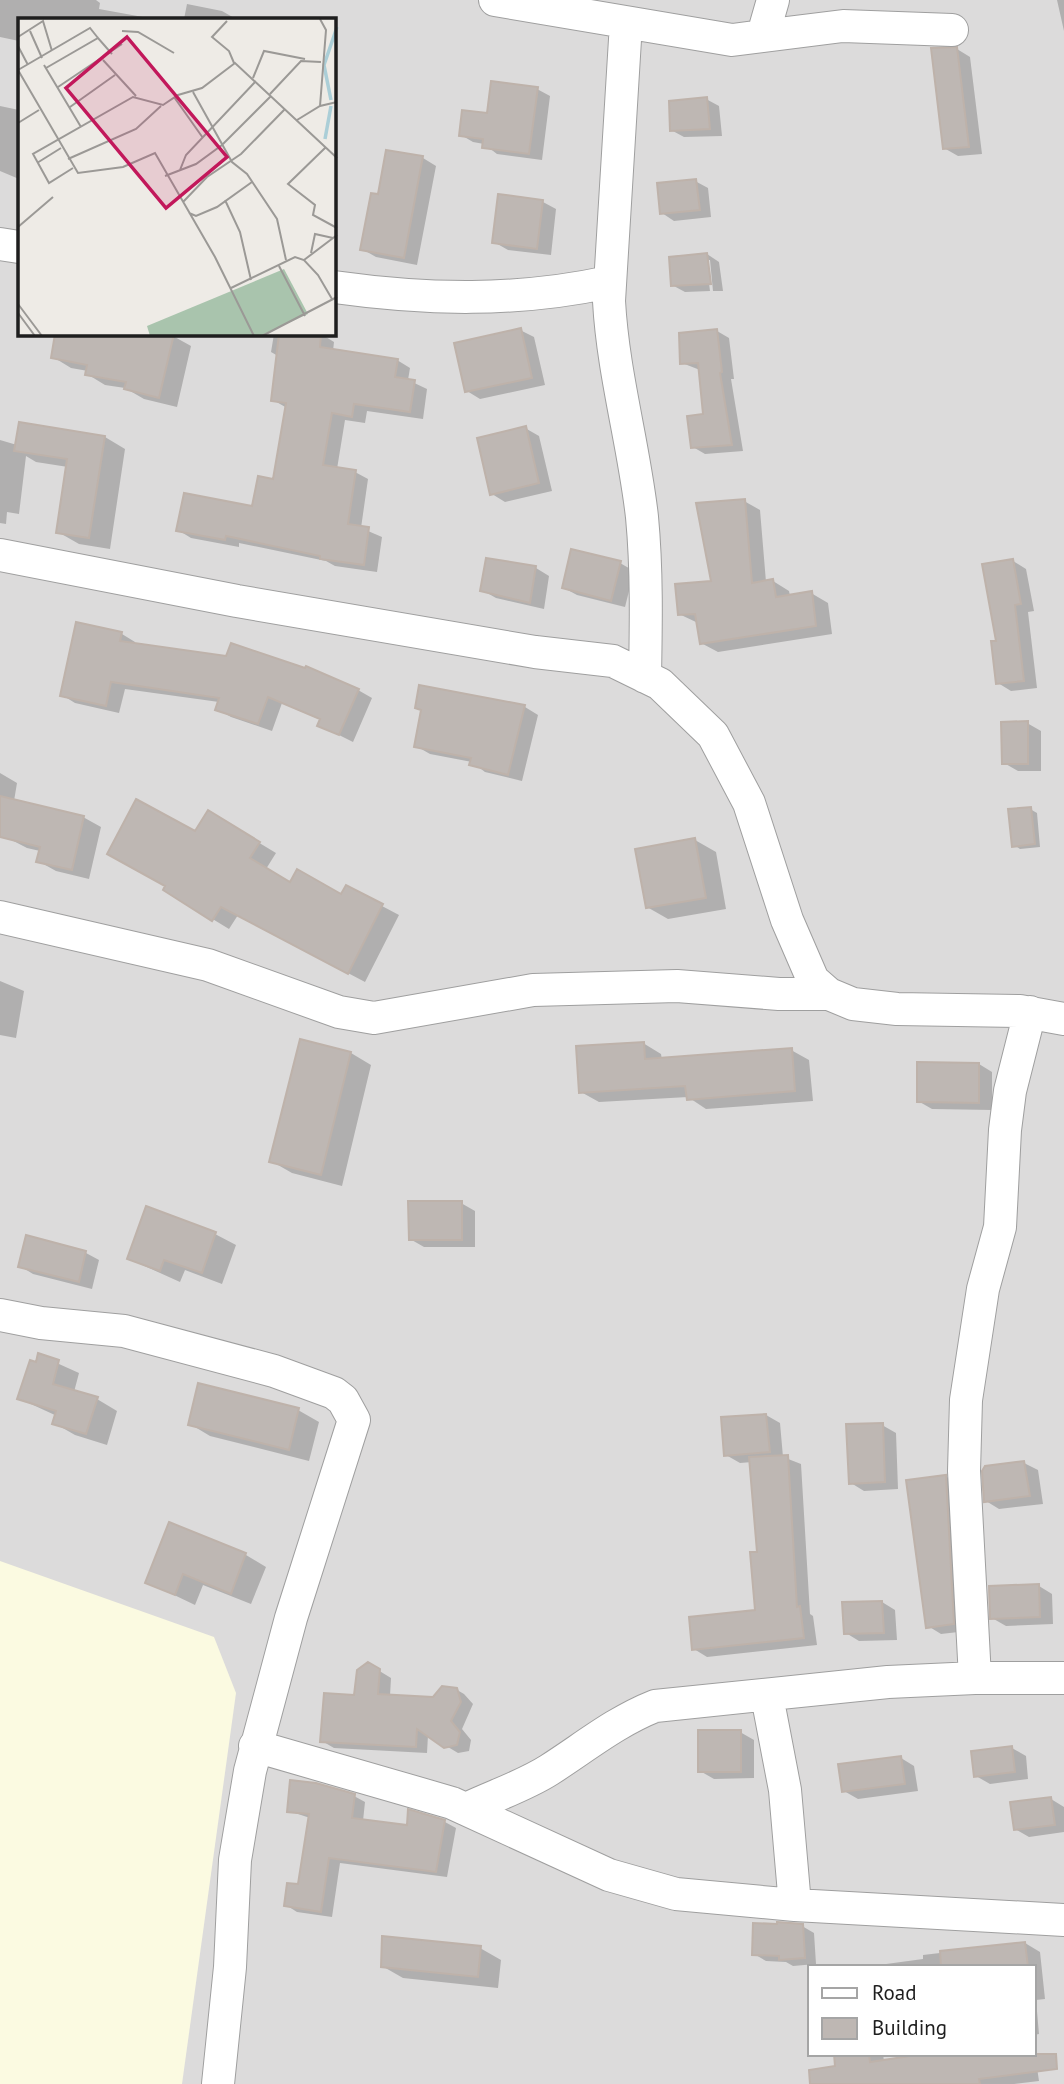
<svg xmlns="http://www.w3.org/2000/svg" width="1064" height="2084" font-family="'PT Sans',sans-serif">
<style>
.residential{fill:#dcdbdb;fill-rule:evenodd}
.education{fill:#fbfae1}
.shadow{fill:#0003}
.building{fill:#beb7b3;stroke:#beb2aa;stroke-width:2}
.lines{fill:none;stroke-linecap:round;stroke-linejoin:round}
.minor-casing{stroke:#9f9f9f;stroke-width:34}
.minor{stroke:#fff;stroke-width:32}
.inset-river{fill:none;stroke:#abced7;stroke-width:3.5}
.inset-road{fill:none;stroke:#9b9996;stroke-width:2}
.view{fill:#c2185b;fill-opacity:0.15;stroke:#c2185b;stroke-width:3.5}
.inset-edge{fill:none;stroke:#1e1e1e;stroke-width:3.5}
</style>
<rect width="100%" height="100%" fill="#eeebe6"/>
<!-- residential -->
<path class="residential" d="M0,0H1064V2084H0ZM19,19H334V334H19ZM810,1967H1034V2054H810Z"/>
<!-- education -->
<path class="education" d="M0,1561L214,1637L236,1693L182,2084H0Z"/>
<!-- shadow -->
<path class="shadow" d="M0,0H96L100,3L99,9L154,19H19V41L0,37Z
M1057,0H1064V31Z
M187,4L222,11L236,19H184Z
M957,49L970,57L982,154L958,156L944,148Z
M537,89L550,96L542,160L497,154L484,144L473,142L461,135L488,115Z
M706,99L719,106L722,136L684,137L671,130Z
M0,106L19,110V179L0,171Z
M388,152L423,158L436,166L417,265L376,257L362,249L380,196Z
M695,181L708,188L711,217L674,221L662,213Z
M543,202L556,209L551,255L508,250L494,242Z
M707,254L719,262L723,291H713L710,260H706L710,291L685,292L672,285Z
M520,330L534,337L545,385L480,399L467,391Z
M717,331L729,338L734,379H731L743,451L705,454L693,447L705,415L700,370L682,363Z
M274,334H321L334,342L333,351L397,360L410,368L408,380L427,389L423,419L367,411L365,423L345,420L337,469L355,472L368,479L361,528L382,537L377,572L335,566L326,561L239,543V547L191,538L178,530L253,508L275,481L287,408L273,400L278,356L271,352Z
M173,336L191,346L177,407L144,399L125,388L105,385L87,374L88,371L71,368L53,357Z
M525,428L539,436L552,491L505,502L492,494Z
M105,437L125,449L110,549L79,544L58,532L68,467L36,462L26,456L19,514L7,512L6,524L0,523V440L17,445Z
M744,501L760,510L766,582L773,581L789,591L790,596L811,593L828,603L832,634L718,652L701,643L698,623L679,614L713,582Z
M487,560L536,568L549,576L544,609L496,598L482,590Z
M1013,561L1026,569L1034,611L1028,612L1037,688L1011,691L998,683V642Z
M620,563L634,571L625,607L577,595L564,588Z
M77,624L122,634L135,642V645L358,690L372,698L353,742L319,725L321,720L282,703L272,731L231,717L217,709L219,702L125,689L119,713L75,703L62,695Z
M421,687L525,707L538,715L522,781L485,772L472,762L430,754L416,746L422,711L417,708Z
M1027,723L1041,731V771H1018L1004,763Z
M0,773L17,783L14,801L83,817L101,827L89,879L56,871L38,861L40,851L27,848L0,834Z
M1030,809L1037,813L1040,847L1020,849L1014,845Z
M225,822L276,853L266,869L290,884L342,896L346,887L399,915L365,982L238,915L229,929L165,890L195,834Z
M695,840L716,852L726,909L668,919L647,907Z
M0,981L24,991L16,1038L0,1035Z
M301,1041L351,1053L371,1065L342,1186L292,1173L271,1161Z
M643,1043L661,1054L662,1060L791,1050L809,1060L813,1101L706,1109L688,1097L599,1102L581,1092Z
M979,1064L992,1072V1110L932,1109L918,1101Z
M461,1203L475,1211V1247H424L410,1239Z
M215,1234L236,1245L222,1284L185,1270L180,1282L129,1259Z
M27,1238L86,1253L99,1260L92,1289L33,1274L20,1266Z
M39,1355L79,1373L74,1392L97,1399L117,1411L107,1445L75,1435L54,1423L57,1416L20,1399Z
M298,1410L319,1422L309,1461L210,1436L190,1424Z
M766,1415L780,1423L783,1457L801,1464L810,1614L813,1616L817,1645L707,1657L694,1649L757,1611L759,1553L752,1462L740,1463L726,1455Z
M882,1425L896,1433L898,1489L864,1491L851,1483Z
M1024,1463L1038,1470L1043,1504L999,1509L986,1501Z
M945,1476L959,1484L967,1631L941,1634L928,1626Z
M170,1524L246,1555L266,1567L251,1604L203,1585L195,1605L147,1582Z
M1039,1586L1052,1594L1053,1624L1006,1626L992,1618Z
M882,1602L895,1610L897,1640L859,1641L846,1633Z
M368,1664L391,1678L390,1696L434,1699L443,1688L452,1687L464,1694L473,1704L462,1729L471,1740L469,1751L458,1753L428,1735L427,1753L334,1748L322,1741L355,1697Z
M740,1732L754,1740V1778L714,1779L700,1771Z
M1012,1748L1026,1756L1028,1779L990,1784L976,1776Z
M901,1758L914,1766L918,1791L858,1799L844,1791Z
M354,1796L365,1802L363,1821L409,1827L445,1822L456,1828L447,1877L340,1863L332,1917L297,1912L286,1905L300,1886L310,1818L289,1811Z
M1051,1799L1064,1807V1832L1029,1837L1015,1829Z
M802,1926L814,1933L816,1964L793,1966L786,1962L766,1961L754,1954Z
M1025,1943L1040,1952L1045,1999L1036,2000L1039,2034L1034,2035V1967H864L923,1959V1955Z
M480,1948L501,1960L498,1988L403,1978L382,1966Z
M1034,2047L1039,2081L1014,2084H839L834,2054H883L884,2061L1034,2054Z"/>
<!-- building -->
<path class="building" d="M957,47L969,147L943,149L931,48Z
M491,81L538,87L529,154L482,148L483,139L459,136L462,110L487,113Z
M707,97L710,129L670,131L669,101Z
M386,150L423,156L404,258L360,250L371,193L378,194Z
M696,179L700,210L660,214L657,183Z
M498,194L543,200L537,249L492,243Z
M707,253L711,284L671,286L669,257Z
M521,328L532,378L465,392L454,343Z
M717,329L722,372L720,373L732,445L691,448L687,416L703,414L698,363L680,364L679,333Z
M55,334H174L159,398L124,389L126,382L85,375L87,365L51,358Z
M279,334H321L320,347L398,359L395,377L415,380L410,412L354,404L352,417L332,413L323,465L356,470L348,524L369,527L364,565L320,559V556L226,536L225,540L176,531L184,493L252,506L258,476L273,479L286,403L271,401Z
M19,422L105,436L89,538L56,533L67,459L14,451Z
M526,426L539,483L490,495L477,438Z
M745,499L752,583L773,579L776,597L812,591L816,626L700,644L695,614L678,615L675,584L711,581L696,503Z
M571,549L621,561L611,601L562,588Z
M486,558L536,566L530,603L480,591Z
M1013,559L1021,604L1015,605L1024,681L996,684L991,641H996L982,564Z
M76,622L122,632L120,641L226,656L231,643L305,668L306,666L359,689L339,735L317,726L320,719L268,697L258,724L215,710L219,698L111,682L106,706L60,696Z
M419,685L525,705L508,775L469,765L471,758L414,747L421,710L415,708Z
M1028,721V764H1002L1001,722Z
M0,796L84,816L72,870L36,862L40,847L0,837Z
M136,799L195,831L208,810L260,842L250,858L290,882L297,869L341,894L346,885L383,904L348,974L221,907L212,921L163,890L165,886L107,854Z
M1031,807L1035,844L1012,847L1008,809Z
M695,838L706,898L646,908L635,849Z
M300,1039L351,1052L321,1175L269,1162Z
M644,1042L645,1059L792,1048L795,1091L687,1100L685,1086L579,1093L576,1046Z
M917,1062L979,1063V1103L917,1102Z
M408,1201H462V1240H409Z
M146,1206L216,1232L202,1273L164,1260L160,1271L127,1259Z
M26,1235L86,1251L79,1282L18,1267Z
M38,1353L59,1360L53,1384L98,1397L86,1434L52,1424L56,1411L17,1399L30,1360L36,1362Z
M198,1383L299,1408L289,1450L188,1425Z
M766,1414L770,1452L724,1456L721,1417Z
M883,1423L885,1482L849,1484L846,1424Z
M788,1455L797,1607L800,1606L804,1638L692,1650L689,1617L755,1610L750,1552H757L749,1457Z
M1024,1461L1030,1496L984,1502L982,1471L985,1466Z
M946,1475L954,1624L926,1628L906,1480Z
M169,1522L246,1553L231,1594L183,1574L175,1595L145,1583Z
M1039,1584L1040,1617L990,1619L989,1586Z
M882,1601L884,1633L844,1634L842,1602Z
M368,1662L380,1669L378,1694L433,1697L442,1686L457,1688L461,1702L451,1721L460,1732L457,1745L444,1748L417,1729L416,1747L320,1742L324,1693L354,1695L357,1670Z
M698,1730H741V1772H698Z
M1012,1746L1015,1772L974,1777L971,1751Z
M901,1756L905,1784L842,1792L838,1764Z
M290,1780L316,1783L355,1794L352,1818L407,1825L408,1809L445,1820L436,1872L329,1858L321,1912L284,1906L287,1883L298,1884L309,1814L287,1812Z
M1051,1797L1055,1825L1014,1830L1010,1802Z
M777,1922L803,1924L805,1958L779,1960V1956L752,1955L753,1923L777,1924Z
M382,1936L481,1946L478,1977L381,1967Z
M1025,1942L1028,1967H941L940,1951Z
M834,2054H869L870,2062L923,2054H1056L1057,2069L979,2079L980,2084H810L809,2070L835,2066Z"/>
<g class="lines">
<!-- minor casing -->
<g class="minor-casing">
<path id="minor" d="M495,0L732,40L843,26L952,30
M626,23L609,301C613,374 634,445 642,517C647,570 646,624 645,677
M763,35L773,0
M0,244L19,247
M334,287C427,300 517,302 609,282
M0,555L237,601L535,652L613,661L660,684L713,735L749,803L787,920L813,980L829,994L853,1004L897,1009L1020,1011L1064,1019
M0,917L208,965L339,1012L374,1018L533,990L677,986L779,994H829
M0,1315L41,1323L124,1331L274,1371L334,1393L343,1400L354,1420L291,1618L250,1771L235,1860L230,1967L218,2084
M975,1678L964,1471L966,1400L983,1289L1000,1227L1005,1130L1010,1091L1030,1012
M767,1696L785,1790L795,1905
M255,1746L452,1803L609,1875L676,1894L795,1905L1064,1920
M466,1809C493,1796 524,1786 549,1770C585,1747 615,1722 655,1706L888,1682L975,1678H1064"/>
</g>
<!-- minor -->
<use href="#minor" class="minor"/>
</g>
<!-- overview -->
<g transform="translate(18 18)">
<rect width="318" height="318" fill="#eeebe6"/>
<path d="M266,251L290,296L242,318H132L129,308Z" fill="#a9c4ad"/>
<path class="inset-river" d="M313,82L306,47L319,9M307,121L313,88"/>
<path class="inset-road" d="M209,3L194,19L211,33L216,45M12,13L24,40M104,13L120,14L156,35M0,19L25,3L34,33M0,28L10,47M85,42L118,78M26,47L63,109M28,50L80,20L94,36M0,52L60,155L105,149L137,135L197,239L236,318M0,52L72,10L80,20M235,60L246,33L287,41M40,69L104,26M175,74L214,144L229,156L259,201L268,242M252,76L283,43L303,44M156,79L185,120M302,88L308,12L302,1M52,89L97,57M279,102L302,88L319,84M0,105L21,92M307,130L270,166L297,187L295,197L319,210M50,141L118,111L143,88M19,145L43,130M55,150L31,165L15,136L115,79L145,87L160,77L184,70L217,45L319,140M162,152L168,137L238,63M147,158L178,146L204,127L253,78M207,182L222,214L233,262M165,184L189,159L223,136L267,91M171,195L178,198L199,189L234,164M0,209L35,179M293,235L297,216L315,220M286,242L319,217M261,248L287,298M213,270L277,239L286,242L300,257L314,281M0,286L24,318M0,295L17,318M244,318L319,279"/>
<path class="view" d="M109,19L209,139L148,190L48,70Z"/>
<rect width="318" height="318" class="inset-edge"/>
</g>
<!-- legend -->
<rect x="808" y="1965" width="228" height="91" fill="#ffffff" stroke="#a5a5a5" stroke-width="2"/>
<rect x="822" y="1988" width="35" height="10" fill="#ffffff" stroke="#a5a5a5" stroke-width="2"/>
<text x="872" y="2000" font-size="21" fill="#1e1e1e">Road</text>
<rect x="822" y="2018" width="35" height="21" fill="#beb7b3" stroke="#a5a5a5" stroke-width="2"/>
<text x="872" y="2035" font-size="21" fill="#1e1e1e">Building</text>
</svg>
